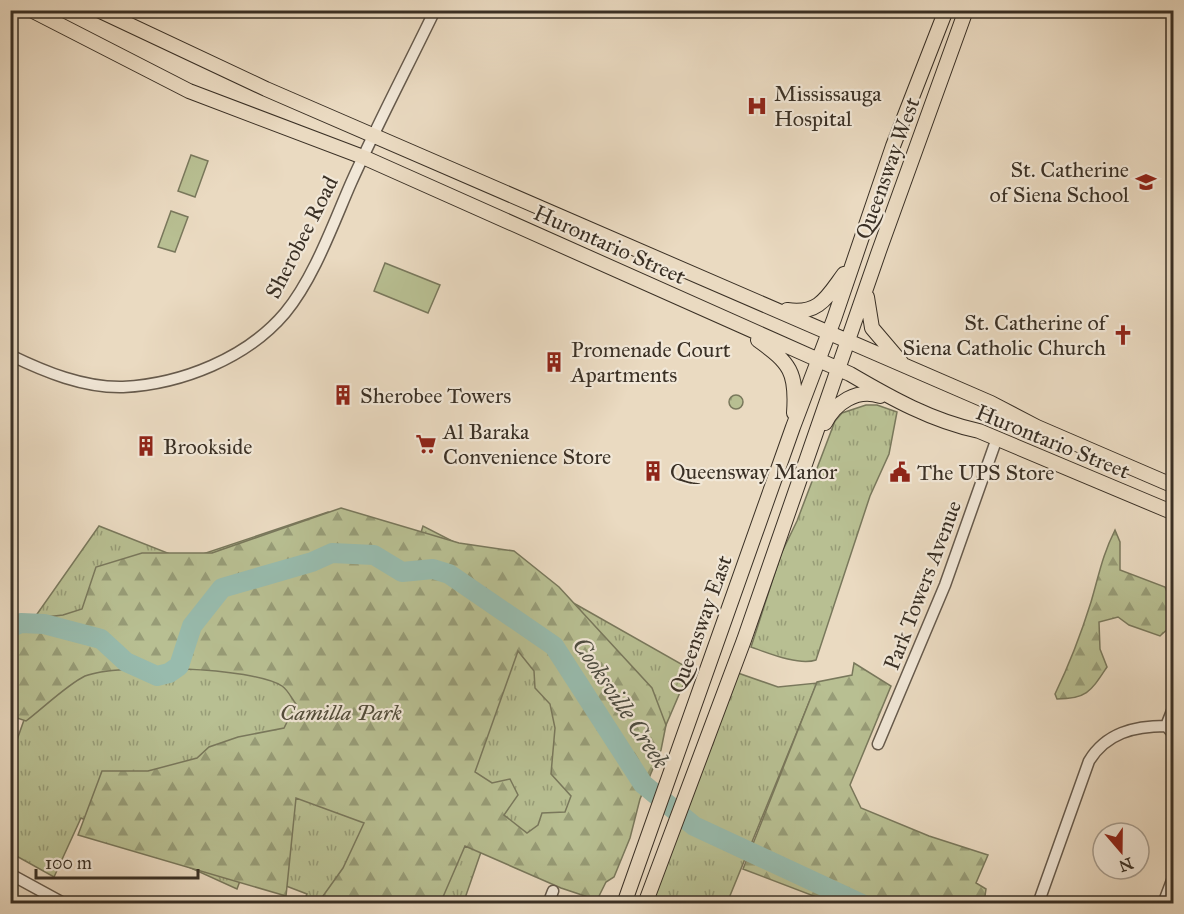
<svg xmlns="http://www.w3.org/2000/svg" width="1184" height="914" font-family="'IM FELL Great Primer',serif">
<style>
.grass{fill:url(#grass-tufts);stroke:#79785c;stroke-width:1.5}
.forest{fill:url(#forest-firs);stroke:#79785c;stroke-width:1.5;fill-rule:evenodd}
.pitch{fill:#b8bf92;stroke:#79785c;stroke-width:1.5}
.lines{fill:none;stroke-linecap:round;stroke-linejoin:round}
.river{stroke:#98bbad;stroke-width:20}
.minor-casing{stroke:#665a4c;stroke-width:13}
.major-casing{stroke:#3a3025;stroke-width:16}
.minor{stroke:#f1e7d7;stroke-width:10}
.major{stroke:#eadac1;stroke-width:14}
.labels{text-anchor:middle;stroke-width:4.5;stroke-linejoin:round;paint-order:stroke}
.poi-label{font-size:22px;fill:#3a3025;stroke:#f1e7d7;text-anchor:start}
.street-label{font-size:22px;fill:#3a3025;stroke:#f1e7d7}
.park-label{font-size:22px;font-style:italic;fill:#534d3b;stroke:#f1e7d7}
.water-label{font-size:24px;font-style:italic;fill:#4d4c40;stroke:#f1e7d7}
</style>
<defs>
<pattern id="grass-tufts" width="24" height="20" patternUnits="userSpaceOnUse" patternTransform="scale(1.5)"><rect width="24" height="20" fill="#b8bf92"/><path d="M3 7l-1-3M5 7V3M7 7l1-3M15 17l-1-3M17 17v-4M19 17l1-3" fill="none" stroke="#979c77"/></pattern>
<pattern id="forest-firs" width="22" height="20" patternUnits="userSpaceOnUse" patternTransform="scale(1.5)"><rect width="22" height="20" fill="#b8bf92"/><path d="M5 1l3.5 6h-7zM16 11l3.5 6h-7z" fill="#979c77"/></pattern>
</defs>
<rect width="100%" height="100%" fill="#eadac1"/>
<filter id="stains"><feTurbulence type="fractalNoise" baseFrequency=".00333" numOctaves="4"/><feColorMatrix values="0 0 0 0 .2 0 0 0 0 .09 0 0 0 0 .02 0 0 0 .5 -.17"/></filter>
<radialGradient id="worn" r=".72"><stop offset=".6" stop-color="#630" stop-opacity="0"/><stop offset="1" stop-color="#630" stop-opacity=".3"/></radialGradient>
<!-- grass -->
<path class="grass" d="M729 402a7 7 0 1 1 14 0a7 7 0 1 1-14 0Z
M866,405H877L897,412L889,454L870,496L816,660C799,666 768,653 751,647L781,554L797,521L835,421L842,413Z
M328,512L417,545L423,526L577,605L690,669L594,893L481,852L463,904L303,903L307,894L244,870L237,889L81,818L54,877L11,853V757L31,700L11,651L99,526L185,560Z
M735,672L778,687L817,683L727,903L650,904Z"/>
<!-- forest -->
<path class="forest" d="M341,508L459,543L514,551L559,587L652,688L666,725L661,750L640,799L630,838L614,877L606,882L597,900L561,888L465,846L443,897L427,903H318L343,868L364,823L296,798L286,896L78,835L102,771H148L197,758L209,747L238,737L284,728L296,704C292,699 288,690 282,686C253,667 117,663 85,676C68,684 42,709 26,721L11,716V621L63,615L82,609L96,567L142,553H212ZM518,651L534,671L535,688L550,704L555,728L551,774L571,796L565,812L542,813L538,825L527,833L504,815L518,795L510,779L492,783L475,772Z
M1115,530L1120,542V570L1165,587L1173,606L1171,626L1160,636L1129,625L1118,617L1099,622L1100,649L1107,667C1091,691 1087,699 1057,699L1055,694C1070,663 1081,634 1091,602C1099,575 1102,556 1115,530Z
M854,663L891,686L850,785L861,808L929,836L988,855L976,883L986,889L984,903H832L743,869L817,682L852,675Z"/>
<!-- pitch -->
<path class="pitch" d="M191,155L208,161L195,197L178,191Z
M171,211L188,217L175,252L158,247Z
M385,263L440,285L428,313L374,291Z"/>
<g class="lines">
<!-- river -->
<path class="river" d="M10,628L21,623L44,624L101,639L126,662L157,676L169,673L179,666L192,626L222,588L312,562L332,553L374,555L402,572L433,569L449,574L554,646L643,784L694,826L862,904"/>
<!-- minor casing -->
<g class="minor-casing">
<path id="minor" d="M10,355C45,372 84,388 123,387C182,384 247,358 285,313C314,278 333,224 351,183C377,125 407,68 435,10
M1166,726L1174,706
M878,744L945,585L997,438
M10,874L65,904
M548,904L553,891
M1038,904L1089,761C1106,733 1134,726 1166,726L1174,735
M1163,904L1174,875"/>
</g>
<!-- major casing -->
<g class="major-casing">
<path id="major" d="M31,10L189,91L363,157L850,374C891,398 932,421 979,431L1174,513
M98,10L266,89L991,403L1037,427L1174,486
M867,297L872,328L901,362
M787,310C819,315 827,297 844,274
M758,340C790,363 797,372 794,413
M825,423C835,403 857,388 880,396
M624,904L793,427L834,319L893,146L946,10
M645,904L744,640L879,251L966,10"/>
</g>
<!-- minor -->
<use href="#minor" class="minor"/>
<!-- major -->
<use href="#major" class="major"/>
</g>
<!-- icons -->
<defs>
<g id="hospital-bare" transform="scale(1.62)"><path d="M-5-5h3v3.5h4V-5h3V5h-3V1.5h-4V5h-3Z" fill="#8f2418" stroke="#f1e7d7" stroke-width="2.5" paint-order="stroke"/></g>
<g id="school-bare" transform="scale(1.62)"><path d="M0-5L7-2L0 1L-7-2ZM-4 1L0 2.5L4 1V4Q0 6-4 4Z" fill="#8f2418" stroke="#f1e7d7" stroke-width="2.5" paint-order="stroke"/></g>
<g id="church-bare" transform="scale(1.62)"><path d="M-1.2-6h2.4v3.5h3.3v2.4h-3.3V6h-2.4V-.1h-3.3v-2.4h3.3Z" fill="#8f2418" stroke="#f1e7d7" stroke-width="2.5" paint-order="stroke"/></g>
<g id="building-bare" transform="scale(1.62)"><path d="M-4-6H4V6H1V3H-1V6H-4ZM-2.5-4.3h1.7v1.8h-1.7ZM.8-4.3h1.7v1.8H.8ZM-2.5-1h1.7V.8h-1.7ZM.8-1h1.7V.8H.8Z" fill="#8f2418" stroke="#f1e7d7" stroke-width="2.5" paint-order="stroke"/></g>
<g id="supermarket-bare" transform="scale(1.62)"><path d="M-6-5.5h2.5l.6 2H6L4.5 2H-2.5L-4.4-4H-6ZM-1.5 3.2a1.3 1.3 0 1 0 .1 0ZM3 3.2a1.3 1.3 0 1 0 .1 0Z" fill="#8f2418" stroke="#f1e7d7" stroke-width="2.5" paint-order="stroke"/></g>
<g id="civic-bare" transform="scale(1.62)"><path d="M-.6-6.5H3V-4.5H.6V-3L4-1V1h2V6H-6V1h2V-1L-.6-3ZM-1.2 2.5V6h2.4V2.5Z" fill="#8f2418" stroke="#f1e7d7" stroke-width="2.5" paint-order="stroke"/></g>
</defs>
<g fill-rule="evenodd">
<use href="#hospital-bare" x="757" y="106"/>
<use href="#school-bare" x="1146" y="182"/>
<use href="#church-bare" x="1123" y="335"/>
<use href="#building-bare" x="554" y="362"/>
<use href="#building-bare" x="343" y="395"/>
<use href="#supermarket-bare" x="426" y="444"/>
<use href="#building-bare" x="146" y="446"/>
<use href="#building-bare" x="653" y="471"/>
<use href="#civic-bare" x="900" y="472"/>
</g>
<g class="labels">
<!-- poi labels -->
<g class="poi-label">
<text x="774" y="101">Mississauga<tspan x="774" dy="25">Hospital</tspan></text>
<text x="1129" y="177" text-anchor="end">St. Catherine<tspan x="1129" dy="25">of Siena School</tspan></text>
<text x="1106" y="330" text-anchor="end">St. Catherine of<tspan x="1106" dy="25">Siena Catholic Church</tspan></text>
<text x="571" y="357">Promenade Court<tspan x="571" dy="25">Apartments</tspan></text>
<text x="360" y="403">Sherobee Towers</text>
<text x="443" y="439">Al Baraka<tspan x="443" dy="25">Convenience Store</tspan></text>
<text x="163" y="454">Brookside</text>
<text x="670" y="479">Queensway Manor</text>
<text x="917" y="480">The UPS Store</text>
</g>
<!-- street labels -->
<g class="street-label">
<text transform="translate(887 168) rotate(-70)" y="8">Queensway West</text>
<text transform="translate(301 237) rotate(-63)" y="8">Sherobee Road</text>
<text transform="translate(610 244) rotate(24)" y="8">Hurontario Street</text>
<text transform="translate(1053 441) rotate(22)" y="8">Hurontario Street</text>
<text transform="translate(922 585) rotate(-69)" y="8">Park Towers Avenue</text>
<text transform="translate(700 624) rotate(-70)" y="8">Queensway East</text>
</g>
<!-- park labels -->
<g class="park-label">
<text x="341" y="720">Camilla Park</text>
</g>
<!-- water labels -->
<g class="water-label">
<text transform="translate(621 703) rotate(56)" y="8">Cooksville Creek</text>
</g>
</g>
<!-- margin -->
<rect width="1184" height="914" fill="none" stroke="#eadac1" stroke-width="36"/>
<rect x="12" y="12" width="1160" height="890" fill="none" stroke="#3a3025" stroke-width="3"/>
<rect x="18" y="18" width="1148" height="878" fill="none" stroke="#3a3025" stroke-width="1.5"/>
<!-- north arrow -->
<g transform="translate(1121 851) rotate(160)"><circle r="28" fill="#f1e7d7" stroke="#a89e90" stroke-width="1.5"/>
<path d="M0-4.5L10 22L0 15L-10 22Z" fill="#8f2418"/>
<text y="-9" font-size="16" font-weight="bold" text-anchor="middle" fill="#3a3025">N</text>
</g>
<!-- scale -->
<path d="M36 869v9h162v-9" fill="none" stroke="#3a3025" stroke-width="3"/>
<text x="45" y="869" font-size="18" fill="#3a3025" stroke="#f1e7d7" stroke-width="4.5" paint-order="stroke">100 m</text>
<rect width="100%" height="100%" filter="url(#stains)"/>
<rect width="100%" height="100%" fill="url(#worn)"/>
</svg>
